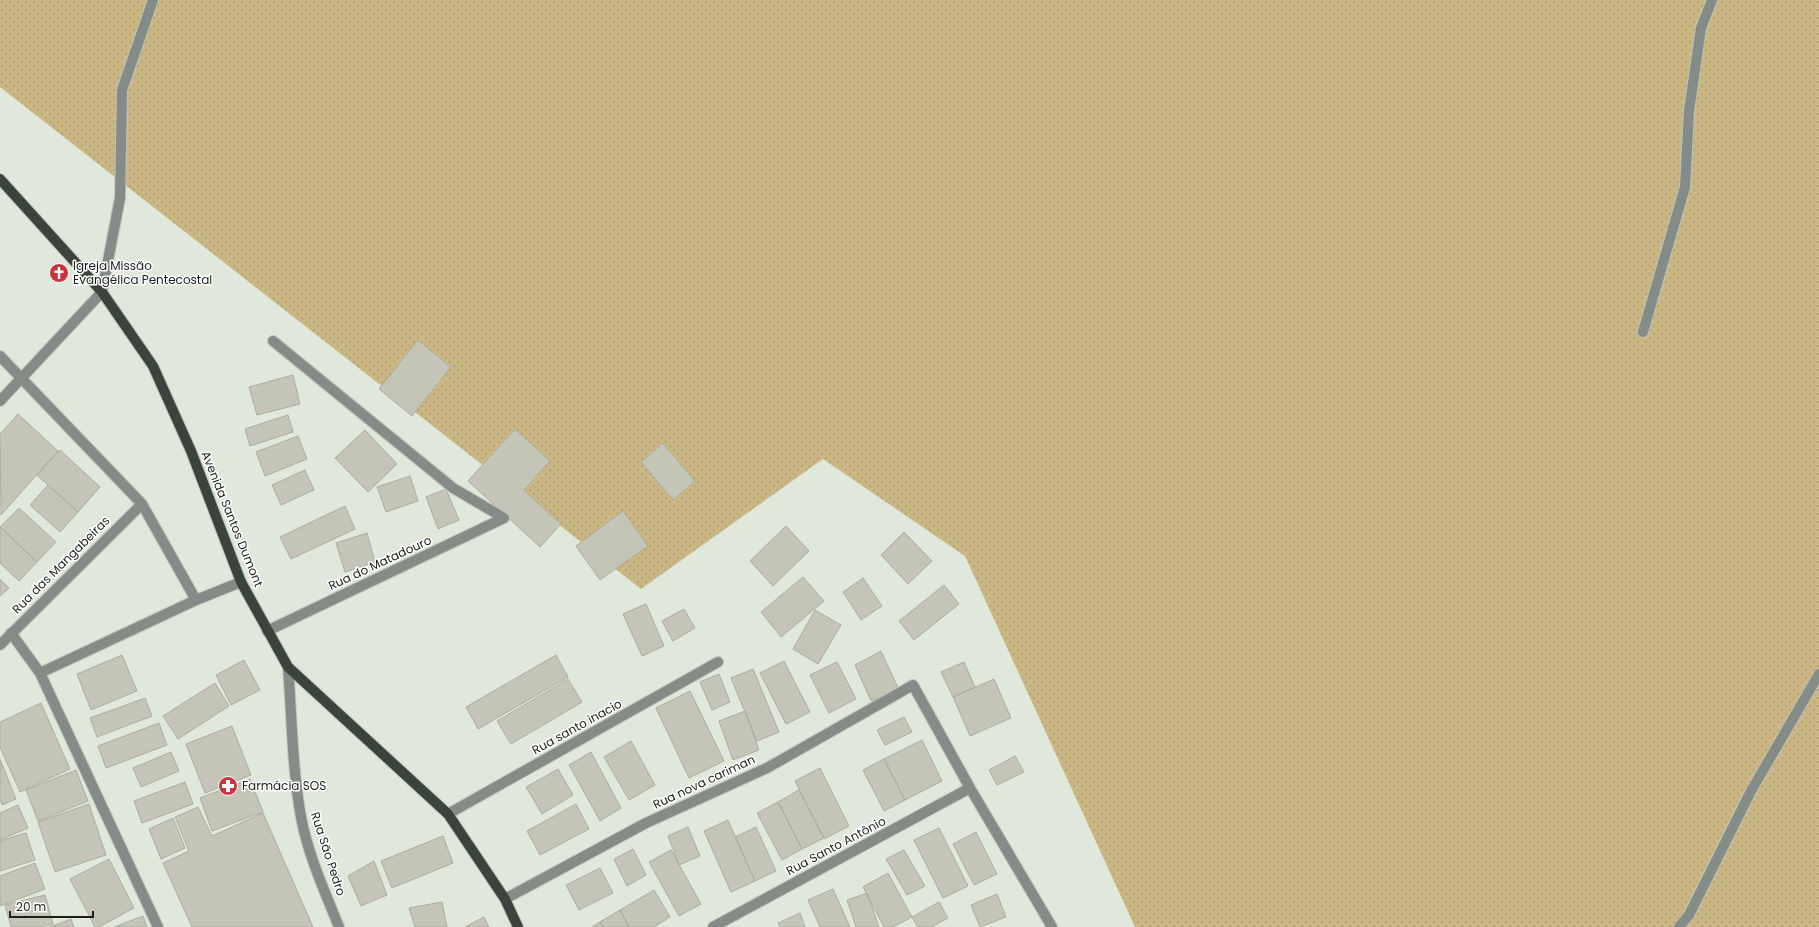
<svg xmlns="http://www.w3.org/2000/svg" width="1819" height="927" font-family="Poppins,sans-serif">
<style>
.grass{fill:url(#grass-dots)}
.building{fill:#c4c5b6;stroke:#abad9e}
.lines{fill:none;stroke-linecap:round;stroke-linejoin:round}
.street-casing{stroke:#bcc4b7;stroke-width:12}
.primary-casing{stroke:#bcc4b7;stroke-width:12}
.street{stroke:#858b87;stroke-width:10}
.primary{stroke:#3a443d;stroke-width:10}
.labels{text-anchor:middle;stroke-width:3;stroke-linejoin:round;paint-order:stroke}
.poi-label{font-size:12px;fill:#1c1f1a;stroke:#fff;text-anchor:start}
.street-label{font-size:12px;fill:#1c1f1a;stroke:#fff}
</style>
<defs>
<pattern id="grass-dots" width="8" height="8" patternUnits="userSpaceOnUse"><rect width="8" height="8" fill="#cbb784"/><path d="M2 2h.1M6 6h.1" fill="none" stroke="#ae9d71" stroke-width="1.8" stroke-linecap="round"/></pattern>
</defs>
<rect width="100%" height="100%" fill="#dfe8da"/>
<!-- grass -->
<path class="grass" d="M0,0H1819V927H1135L965,556L823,459L641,589L0,87Z"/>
<!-- building -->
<path class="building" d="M418,340L451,367L412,416L379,389Z
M293,375L300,404L257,415L249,387Z
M18,414L58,451L1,515L0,434Z
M288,415L293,432L250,446L245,429Z
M515,429L550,461L524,490L561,524L540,547L468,481Z
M365,430L397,464L368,492L335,458Z
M298,436L307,459L265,476L256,452Z
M663,443L695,481L673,500L641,462Z
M60,450L100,487L78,512L37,475Z
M305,470L314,490L281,505L272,485Z
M410,476L418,501L386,512L377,487Z
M48,485L78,512L60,532L30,505Z
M446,489L459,520L438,529L426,497Z
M345,506L355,529L291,559L280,537Z
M19,508L56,542L37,562L0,527Z
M623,511L648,546L600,580L576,546Z
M786,526L809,551L773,586L750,561Z
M0,527L37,562L19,581L0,563Z
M904,532L932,561L908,584L881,555Z
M367,533L375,562L345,572L336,543Z
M803,577L824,601L781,637L761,612Z
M863,578L882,606L861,620L843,592Z
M0,579L9,588L0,596Z
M944,585L959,604L914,640L899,621Z
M646,604L664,646L642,656L623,614Z
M684,609L695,628L673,641L662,621Z
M815,610L841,625L818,664L793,649Z
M881,651L899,690L871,701L855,665Z
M122,655L137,691L91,710L77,674Z
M556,655L568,677L478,729L466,707Z
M244,660L260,690L231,705L216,675Z
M784,661L810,712L786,724L760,673Z
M837,662L856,699L829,713L810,675Z
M964,662L975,687L953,697L941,672Z
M753,669L779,732L757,741L731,678Z
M719,674L730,702L712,710L700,682Z
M568,679L582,702L511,744L497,721Z
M994,679L1011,718L970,736L953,697Z
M215,683L229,706L178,739L163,716Z
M690,691L724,761L689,778L656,708Z
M145,698L152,716L97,737L90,718Z
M41,703L70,769L20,792L0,747V722Z
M745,711L759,750L733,760L719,721Z
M904,717L912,732L885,745L877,730Z
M159,723L167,745L106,768L98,746Z
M232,726L251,775L205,793L186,744Z
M922,740L942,781L905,800L884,759Z
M631,741L655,785L629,800L604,757Z
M171,752L179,771L141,787L133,768Z
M591,752L621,808L600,821L569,765Z
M1015,756L1024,772L997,785L989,770Z
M0,759L16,799L2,805L0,799Z
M884,759L905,800L884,811L863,770Z
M820,768L849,826L824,839L795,781Z
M558,769L573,795L542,814L526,787Z
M76,770L88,801L38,821L26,790Z
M250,779L263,812L212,831L200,798Z
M185,782L193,804L142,823L134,801Z
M799,790L824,838L802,849L778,802Z
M778,802L802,849L782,860L757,813Z
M89,804L106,855L55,872L38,822Z
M576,804L589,829L540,855L527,831Z
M18,805L28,828L0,840V813Z
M198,807L212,836L263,813L313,927H192L163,863L189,851L175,817Z
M173,818L185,848L161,859L149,829Z
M728,820L755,881L731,892L704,831Z
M688,827L700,856L679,865L668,836Z
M756,827L776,871L755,881L735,837Z
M939,828L968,886L943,898L914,840Z
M976,832L997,874L974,885L953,844Z
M26,833L35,860L0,871V841Z
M443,836L453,863L392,888L381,861Z
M633,849L646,875L627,886L614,859Z
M671,850L701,904L679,916L649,862Z
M904,850L925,886L907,895L886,859Z
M109,859L134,908L99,927H95L70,879Z
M374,861L387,895L361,906L348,876Z
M35,863L45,889L0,906V876Z
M600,868L613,893L579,910L566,885Z
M888,873L912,917L893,927H884L863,887Z
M833,889L850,927H820L808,900Z
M654,890L670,917L654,927H629L620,910Z
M867,893L879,927H856L847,900Z
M997,894L1006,917L980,927L971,905Z
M45,895L53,924L42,927H11L5,905Z
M442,902L447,927H415L409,908Z
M939,902L948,918L932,927H918L912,917Z
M620,910L629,927H603L600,922Z
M800,913L805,927H780L778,923Z
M143,916L147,927H114Z
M484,917L489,927H465Z
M71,919L74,927H49L58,924Z
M600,922L603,927H592Z"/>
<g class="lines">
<!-- street casing -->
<g class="street-casing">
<path id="street" d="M1643,332L1685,187L1689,111L1701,28L1712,0
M273,341L453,488L504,518
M0,356L142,504L196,600
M0,401L102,292L120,198L122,90L153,0
M267,631L504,518
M11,633L40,673L158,927
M0,645L142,504
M288,667C292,717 292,768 301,817C308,855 325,892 339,927
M40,673L196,600L241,582
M448,814L718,662
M505,899L646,823L767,768L913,685L970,788L1052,927
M713,927L970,788
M1679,927L1689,915L1751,791L1819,674"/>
</g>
<!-- primary casing -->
<g class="primary-casing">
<path id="primary" d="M0,179L102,292L153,366L191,451L241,582L288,667L448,814L505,899L518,927"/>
</g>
<!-- street -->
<use href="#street" class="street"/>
<!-- primary -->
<use href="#primary" class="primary"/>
</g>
<!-- icons -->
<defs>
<g id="church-disc" transform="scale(1)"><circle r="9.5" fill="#c63640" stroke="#fff"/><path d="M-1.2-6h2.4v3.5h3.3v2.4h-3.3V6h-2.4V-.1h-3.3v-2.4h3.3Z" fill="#fff"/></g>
<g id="pharmacy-disc" transform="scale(1)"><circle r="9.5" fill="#c63640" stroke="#fff"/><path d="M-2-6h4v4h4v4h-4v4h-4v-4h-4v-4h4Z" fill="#fff"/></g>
</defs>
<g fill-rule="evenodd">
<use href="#church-disc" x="59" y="273"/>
<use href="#pharmacy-disc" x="228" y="786"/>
</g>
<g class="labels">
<!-- poi labels -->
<g class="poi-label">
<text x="73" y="270">Igreja Missão<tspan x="73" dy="14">Evangélica Pentecostal</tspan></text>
<text x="242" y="790">Farmácia SOS</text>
</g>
<!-- street labels -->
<g class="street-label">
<text transform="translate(232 519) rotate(68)" y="4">Avenida Santos Dumont</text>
<text transform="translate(380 563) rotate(-25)" y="4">Rua do Matadouro</text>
<text transform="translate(61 565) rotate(-45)" y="4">Rua das Mangabeiras</text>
<text transform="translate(577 727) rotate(-29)" y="4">Rua santo inacio</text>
<text transform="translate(704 782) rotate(-25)" y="4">Rua nova cariman</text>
<text transform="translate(836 846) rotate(-28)" y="4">Rua Santo Antônio</text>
<text transform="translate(328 854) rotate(72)" y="4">Rua São Pedro</text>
</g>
</g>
<!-- scale -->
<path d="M10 911v6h83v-6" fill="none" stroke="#1c1f1a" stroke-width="2"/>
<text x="16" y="911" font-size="12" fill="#1c1f1a" stroke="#ffffff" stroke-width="3" paint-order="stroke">20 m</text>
</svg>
